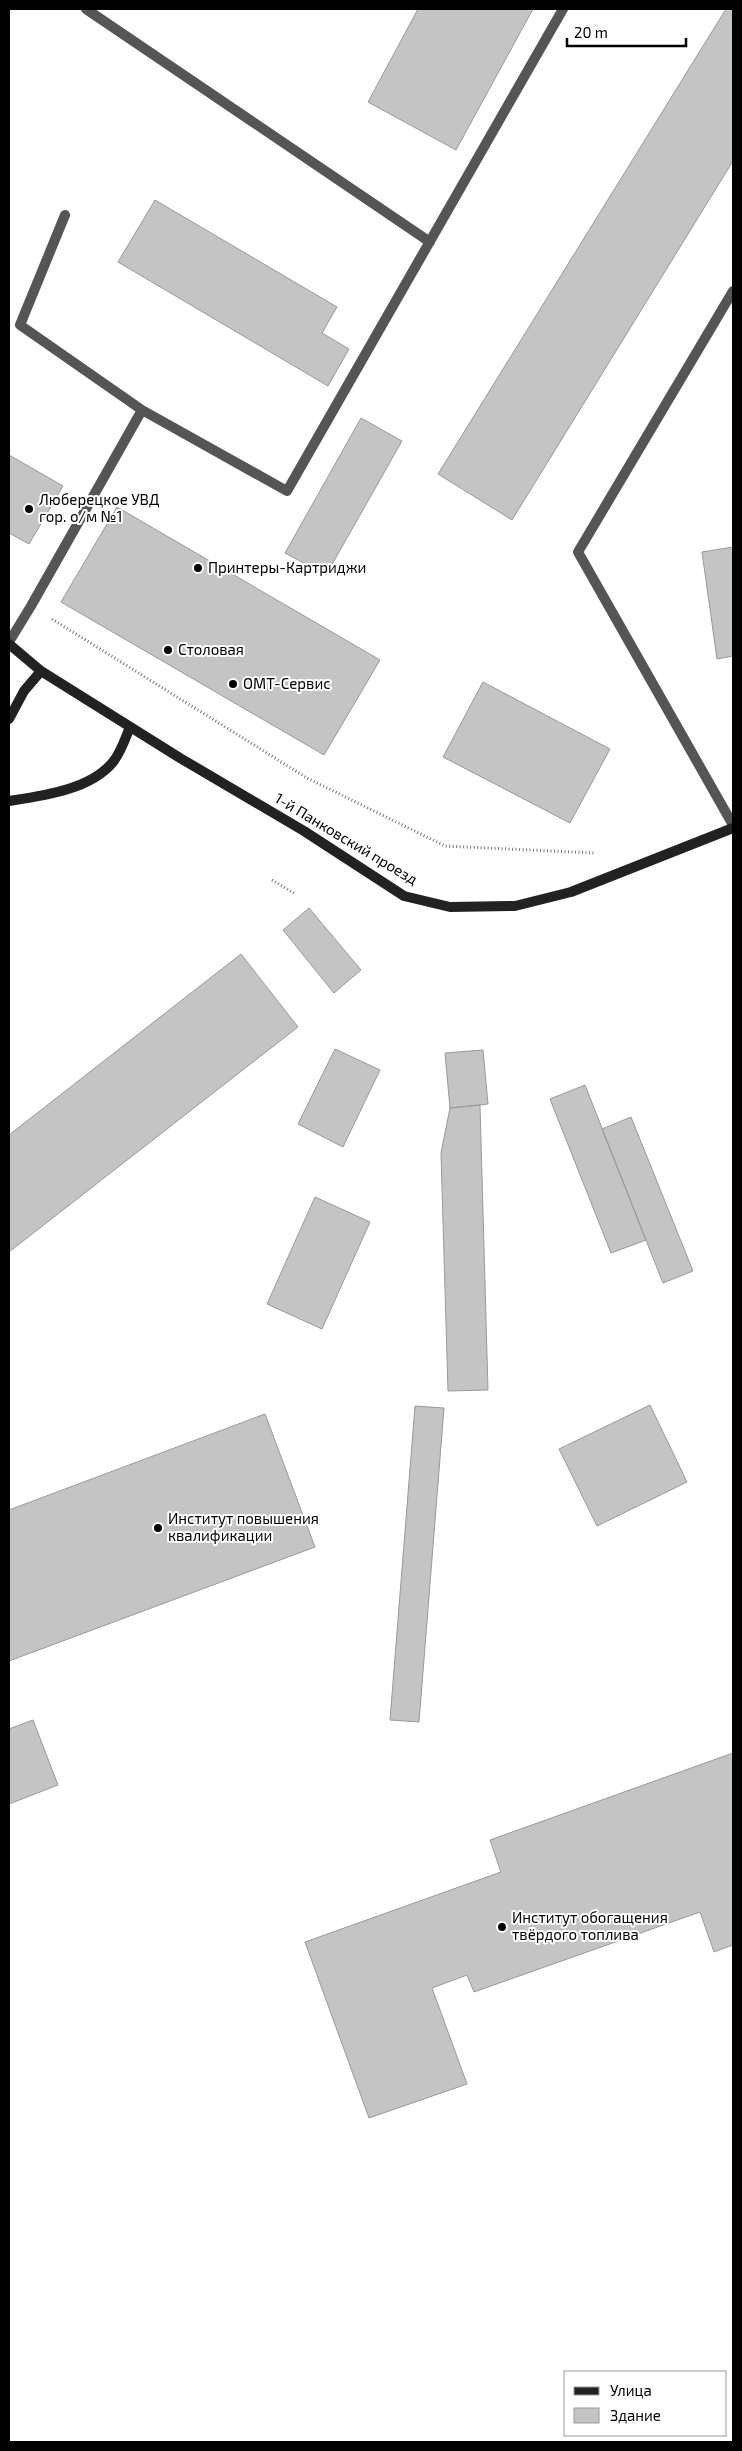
<svg xmlns="http://www.w3.org/2000/svg" width="742" height="2451" font-family="'Exo 2',sans-serif">
<style>
.building{fill:#c4c4c4;stroke:#999}
.lines{fill:none;stroke-linecap:round;stroke-linejoin:round}
.path{stroke:#777;stroke-width:3;stroke-dasharray:1 2.5;stroke-linecap:butt}
.lane{stroke:#555;stroke-width:10}
.secondary{stroke:#222;stroke-width:10}
.poi-dot{fill:#000;stroke:#fff;stroke-width:2}
.labels{text-anchor:middle;stroke-width:4;stroke-linejoin:round;paint-order:stroke}
.poi-label{font-size:15px;fill:#000;stroke:#fff;text-anchor:start}
.street-label{font-size:15px;fill:#000;stroke:#fff}
</style>
<rect width="100%" height="100%" fill="#fff"/>
<!-- building -->
<path class="building" d="M418,9H533L456,150L368,102Z
M726,9H733V161L512,520L438,474Z
M155,200L337,307L322,333L349,349L328,386L118,262Z
M361,418L402,441L326,575L285,553Z
M9,455L63,486L29,544L9,533Z
M117,507L380,660L324,755L61,602Z
M733,547V656L717,659L702,552Z
M483,682L610,749L570,823L443,757Z
M309,908L361,970L334,993L283,930Z
M241,954L298,1027L9,1252V1135Z
M335,1049L380,1070L343,1147L298,1124Z
M483,1050L488,1104L450,1108L445,1053Z
M585,1085L646,1240L611,1253L550,1099Z
M480,1105L488,1390L448,1391L441,1153L450,1108Z
M631,1117L693,1271L663,1283L602,1129Z
M315,1197L370,1222L322,1329L267,1304Z
M650,1405L687,1482L597,1526L559,1449Z
M415,1406L444,1408L419,1722L390,1720Z
M265,1414L315,1547L9,1661V1510Z
M33,1720L58,1785L9,1804V1729Z
M733,1753V1945L714,1952L700,1912L474,1992L467,1975L432,1988L467,2084L369,2118L305,1942L501,1872L490,1840Z"/>
<g class="lines">
<!-- path -->
<path class="path" d="M52,619L307,778L445,846L594,853
M272,880L294,893"/>
<!-- lane -->
<path class="lane" d="M86,9L430,242
M733,291L578,552L733,825
M142,410L287,491L563,9
M9,642L31,606L142,410L20,325L65,215"/>
<!-- secondary -->
<path class="secondary" d="M9,644L41,671L180,758L304,831L404,896L450,907L515,906L571,892L733,828
M9,719L24,691L41,671
M9,801C42,796 90,790 113,762C121,752 125,739 130,727"/>
</g>
<!-- markers -->
<g class="poi-dot">
<circle cx="29" cy="509" r="5"/>
<circle cx="198" cy="568" r="5"/>
<circle cx="168" cy="650" r="5"/>
<circle cx="233" cy="684" r="5"/>
<circle cx="158" cy="1528" r="5"/>
<circle cx="502" cy="1927" r="5"/>
</g>
<g class="labels">
<!-- poi labels -->
<g class="poi-label">
<text x="39" y="505">Люберецкое УВД<tspan x="39" dy="17">гор. о/м №1</tspan></text>
<text x="208" y="573">Принтеры-Картриджи</text>
<text x="178" y="655">Столовая</text>
<text x="243" y="689">ОМТ-Сервис</text>
<text x="168" y="1524">Институт повышения<tspan x="168" dy="17">квалификации</tspan></text>
<text x="512" y="1923">Институт обогащения<tspan x="512" dy="17">твёрдого топлива</tspan></text>
</g>
<!-- street labels -->
<g class="street-label">
<text transform="translate(346 839) rotate(31)" y="5">1-й Панковский проезд</text>
</g>
</g>
<!-- border -->
<rect width="742" height="2451" fill="none" stroke="#000000" stroke-width="20"/>
<!-- legend -->
<rect x="564" y="2371" width="162" height="65" fill="#ffffff" stroke="#999999"/>
<rect x="574" y="2387" width="25" height="8" fill="#222222" stroke="#999999"/>
<text x="610" y="2396" font-size="15" fill="#000000">Улица</text>
<rect x="574" y="2408" width="25" height="15" fill="#c4c4c4" stroke="#999999"/>
<text x="610" y="2421" font-size="15" fill="#000000">Здание</text>
<!-- scale -->
<path d="M567 38v8h119v-8" fill="none" stroke="#000000" stroke-width="2.5"/>
<text x="574" y="38" font-size="15" fill="#000000" stroke="#ffffff" stroke-width="4" paint-order="stroke">20 m</text>
</svg>
